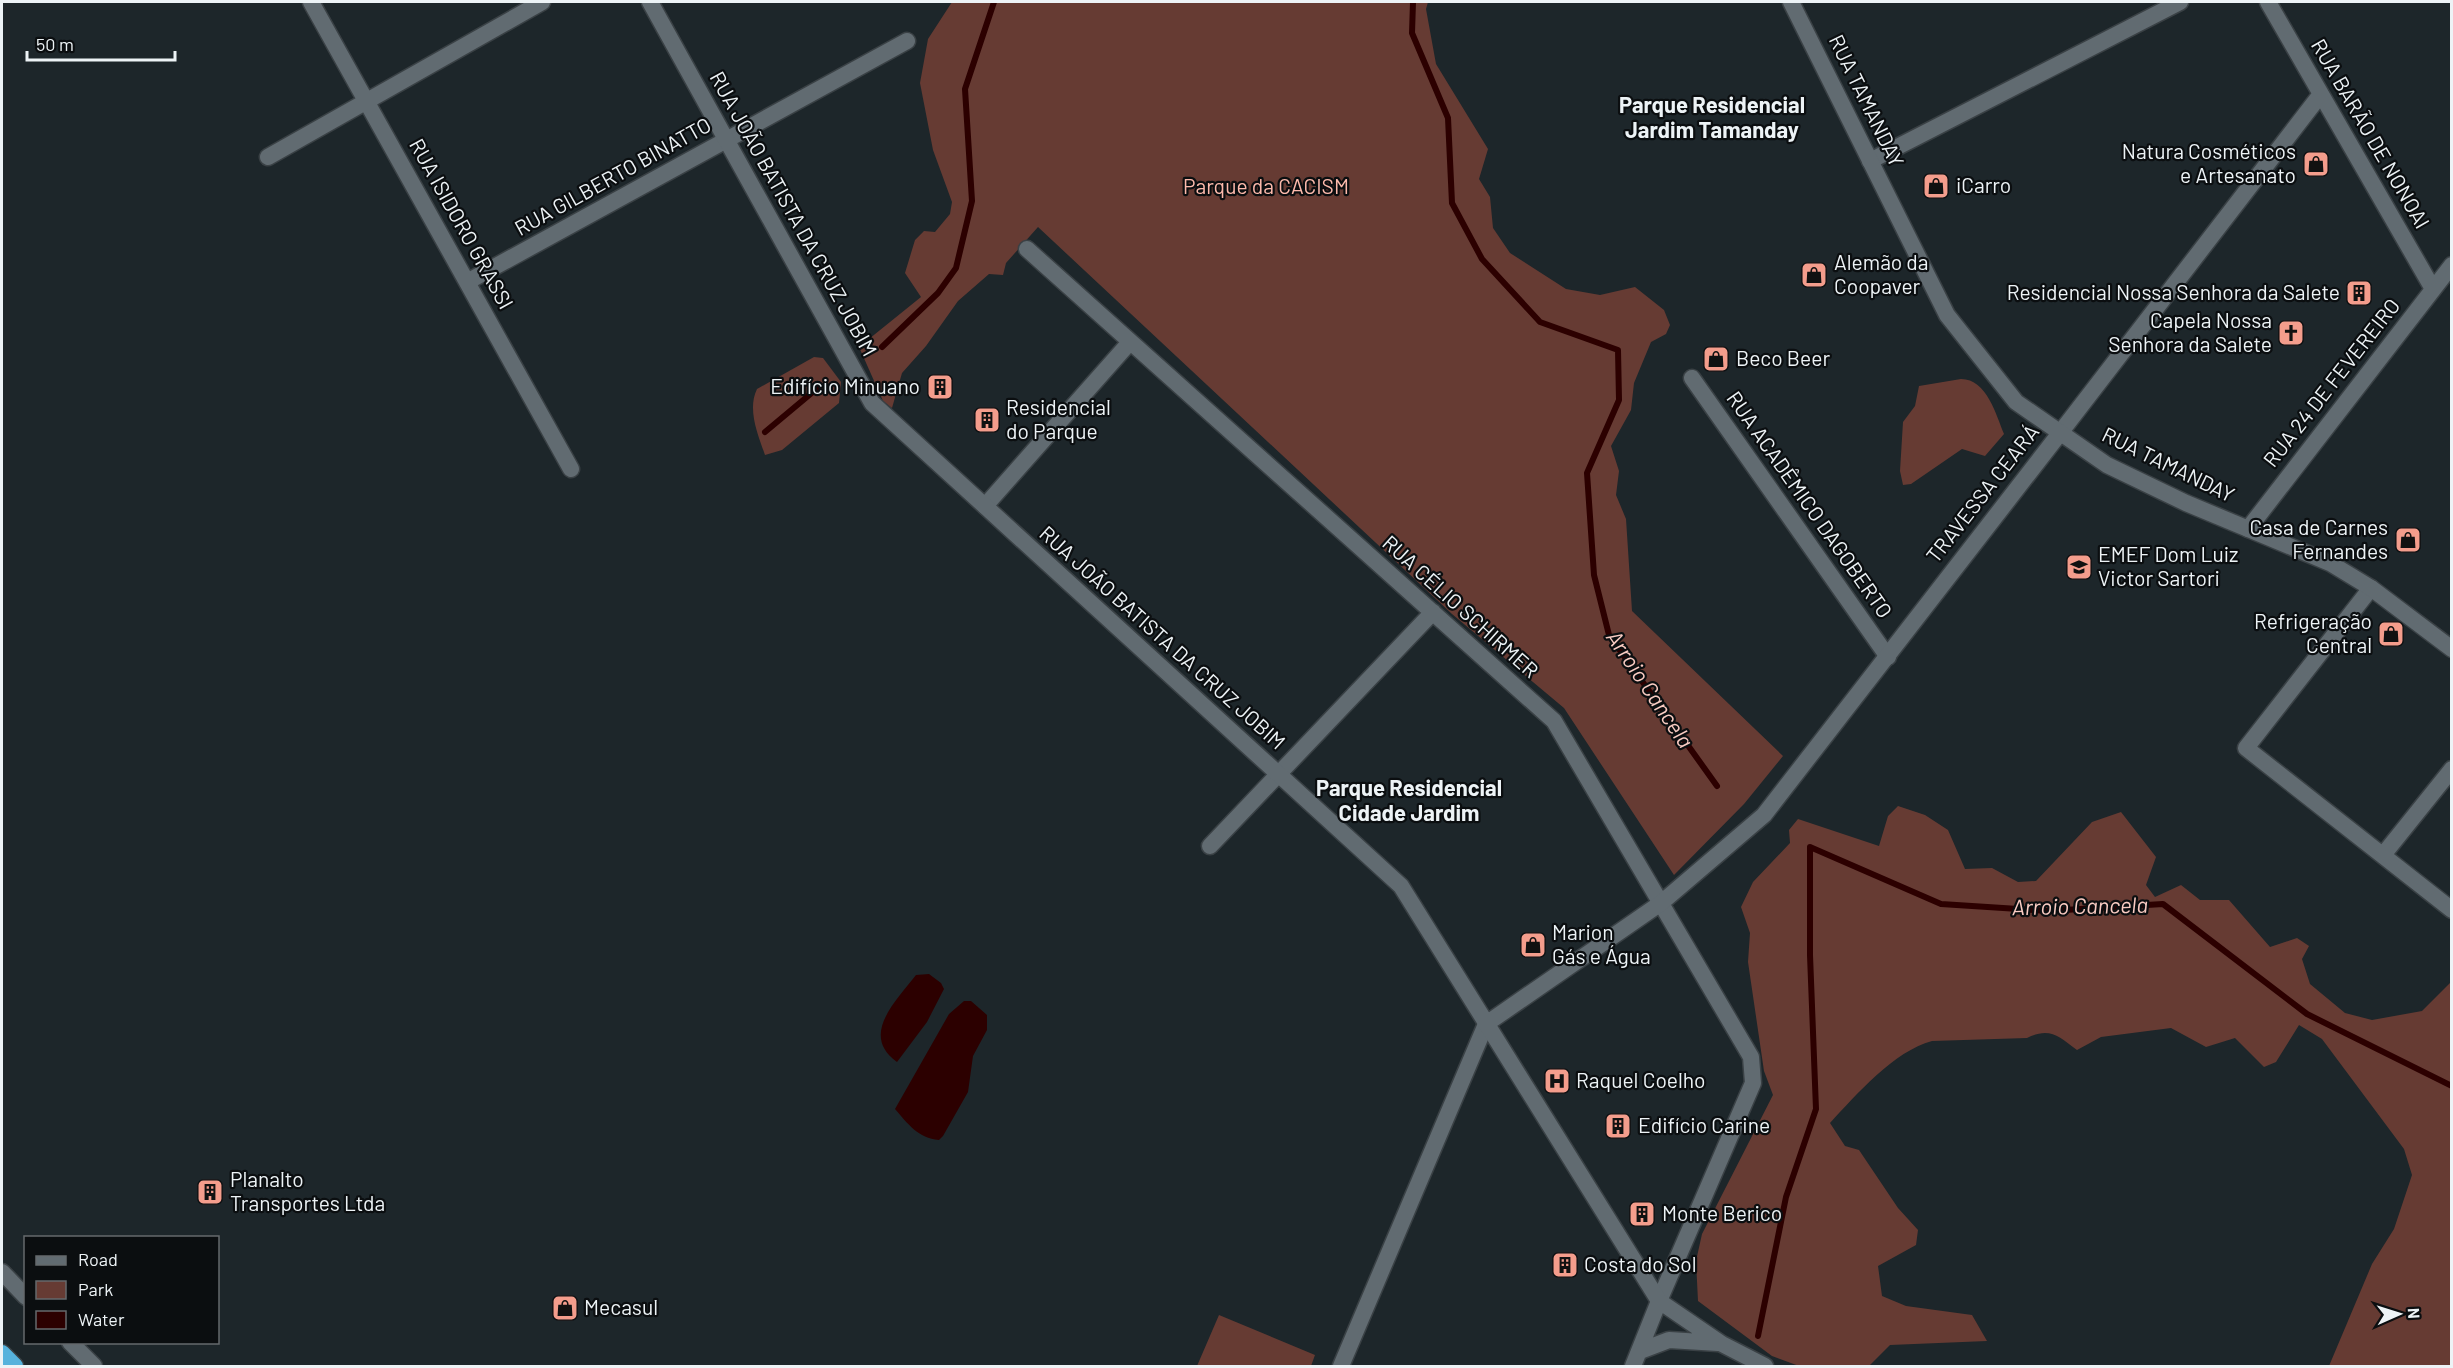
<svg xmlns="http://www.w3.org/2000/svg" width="2453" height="1368" font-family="Barlow,sans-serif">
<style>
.green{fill:#663b33}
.water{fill:#2c0000}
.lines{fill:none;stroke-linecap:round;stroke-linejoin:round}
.stream{stroke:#2c0000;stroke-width:6}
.minor-casing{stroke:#3a4145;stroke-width:19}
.tertiary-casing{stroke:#3a4145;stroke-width:19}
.secondary-casing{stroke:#3a4145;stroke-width:19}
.trunk-casing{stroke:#3a4145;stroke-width:19}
.minor{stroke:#616b71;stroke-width:16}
.tertiary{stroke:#616b71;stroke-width:16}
.secondary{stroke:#616b71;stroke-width:16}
.trunk{stroke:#56b2dc;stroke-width:16}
.labels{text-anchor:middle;stroke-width:4.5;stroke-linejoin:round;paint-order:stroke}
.street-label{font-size:21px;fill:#edf3f6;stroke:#0b0e10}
.poi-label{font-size:21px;fill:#edf3f6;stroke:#0b0e10;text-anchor:start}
.park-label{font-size:21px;fill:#fdbaac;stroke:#0b0e10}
.neighbourhood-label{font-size:22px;font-weight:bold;fill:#edf3f6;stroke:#0b0e10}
.water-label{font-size:22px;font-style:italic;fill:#faccc3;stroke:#0b0e10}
</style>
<rect width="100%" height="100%" fill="#1d262a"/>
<!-- green -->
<path class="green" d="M952,2H1428L1426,9L1436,64L1488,149L1479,179L1490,197L1493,228L1510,253L1566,289L1600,295L1635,287L1664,310L1670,325L1666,334L1651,342L1634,383L1631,410L1611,446L1619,471L1616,495L1626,519L1632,611L1783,756L1744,804L1674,875L1564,708L1452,614L1038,227L1006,263L1003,275L989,274L958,301L926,346L902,373L892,408L883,401L859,347L921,297L905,273L915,240L924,231L935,232L950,214L952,202L933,150L920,83L928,39Z
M814,357L823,358L841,382L839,403L782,450L765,455C758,435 747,409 757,389Z
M1961,379C1987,379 1996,415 2004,434L1985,456L1962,449L1911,484L1903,485L1900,471L1903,422L1915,406L1919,386Z
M1898,806L1925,815L1948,830L1965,869L1992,868L2018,882L2036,881L2092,822L2121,812L2156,857L2146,885L2155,897L2181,885L2200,900H2229L2270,947L2297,938L2309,946L2302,959L2310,984L2345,1013L2372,1020L2422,1011L2451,982V1366H2329L2372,1264L2394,1229L2412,1175L2404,1149L2322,1039L2299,1025L2276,1062L2264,1067L2235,1038L2206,1047L2171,1028L2101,1037L2077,1050C2058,1036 2050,1027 2027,1038L1932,1041C1894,1051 1856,1095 1830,1123L1845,1146L1859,1150L1898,1208L1918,1230L1916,1245L1878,1266L1882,1296L1906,1306L1972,1315L1987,1341L1890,1345L1869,1366H1799L1772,1356L1698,1301L1696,1261L1702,1234L1773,1095L1764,1071L1748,962L1750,933L1741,907L1753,882L1790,843L1789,830L1798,819L1879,846L1888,816Z
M1219,1315L1315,1355L1311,1366H1197Z"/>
<!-- water -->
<path class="water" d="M929,974L941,983L944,989L927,1022L897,1062C859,1035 897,1000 916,975Z
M964,1001H971L987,1015V1030L973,1056L968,1092L943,1136L939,1140C918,1138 908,1124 895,1109L949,1014Z"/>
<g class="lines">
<!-- stream -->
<path class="stream" d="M1413,2L1412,33L1448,118L1452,203L1482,259L1540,322L1618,350L1619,400L1587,473L1594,575L1609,635L1717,786
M882,347L938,293L956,268L972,201L965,89L994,2
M765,432L820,386
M1758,1336L1786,1197L1816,1109L1810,955V847L1941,904L2048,911L2163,904L2307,1014L2452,1086"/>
<!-- minor casing -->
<g class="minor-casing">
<path id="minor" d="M311,2L571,469
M2268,2L2433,289
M268,157L542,2
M1870,161L2180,2
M1027,249L1554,721L1751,1057L1753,1083L1659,1301
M467,282L907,41
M1692,378L1888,657
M2060,433L2321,94
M985,506L1130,342
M2248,529L2452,265
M2371,588L2246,748L2452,910
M1210,846L1433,612
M2383,855L2452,769
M1341,1366L1486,1024"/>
</g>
<!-- tertiary casing -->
<g class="tertiary-casing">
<path id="tertiary" d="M650,2L872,403L1401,886L1659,1301L1722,1344L1765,1366
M1791,2L1947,315L2016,402L2107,465L2186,503L2330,563L2371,588L2452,649
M1486,1024L1661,903L1764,815L2060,433
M1640,1351L1669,1340L1718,1343
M1633,1366L1659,1301"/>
</g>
<!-- secondary casing -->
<g class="secondary-casing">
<path id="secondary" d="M2,1272L26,1297
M70,1342L94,1366"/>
</g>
<!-- trunk casing -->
<g class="trunk-casing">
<path id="trunk" d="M2,1353L15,1366"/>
</g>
<!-- minor -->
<use href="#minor" class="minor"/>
<!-- tertiary -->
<use href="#tertiary" class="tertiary"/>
<!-- secondary -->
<use href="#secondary" class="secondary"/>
<!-- trunk -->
<use href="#trunk" class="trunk"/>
</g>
<!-- icons -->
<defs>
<g id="shop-square" transform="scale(1.35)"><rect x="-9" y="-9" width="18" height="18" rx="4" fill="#f49d8c" stroke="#0b0e10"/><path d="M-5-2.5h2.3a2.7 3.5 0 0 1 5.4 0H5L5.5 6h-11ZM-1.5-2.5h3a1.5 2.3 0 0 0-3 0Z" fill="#111"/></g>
<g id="building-square" transform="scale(1.35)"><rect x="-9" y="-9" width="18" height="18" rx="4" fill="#f49d8c" stroke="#0b0e10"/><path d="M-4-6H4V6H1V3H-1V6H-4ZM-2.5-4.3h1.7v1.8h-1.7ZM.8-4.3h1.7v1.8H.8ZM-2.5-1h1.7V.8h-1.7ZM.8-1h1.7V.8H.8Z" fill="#111"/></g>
<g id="church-square" transform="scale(1.35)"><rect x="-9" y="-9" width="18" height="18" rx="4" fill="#f49d8c" stroke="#0b0e10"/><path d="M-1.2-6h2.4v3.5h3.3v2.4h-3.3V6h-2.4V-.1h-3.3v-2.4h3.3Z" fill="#111"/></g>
<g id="school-square" transform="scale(1.35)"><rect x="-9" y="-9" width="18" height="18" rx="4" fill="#f49d8c" stroke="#0b0e10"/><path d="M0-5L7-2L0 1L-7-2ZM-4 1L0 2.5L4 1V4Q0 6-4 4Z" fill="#111"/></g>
<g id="hospital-square" transform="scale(1.35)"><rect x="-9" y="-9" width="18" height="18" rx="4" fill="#f49d8c" stroke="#0b0e10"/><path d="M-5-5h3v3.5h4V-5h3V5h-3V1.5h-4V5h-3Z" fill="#111"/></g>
</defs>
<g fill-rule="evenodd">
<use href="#shop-square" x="2316" y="164"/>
<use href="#shop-square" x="1936" y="186"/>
<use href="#shop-square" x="1814" y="275"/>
<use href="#building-square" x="2359" y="293"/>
<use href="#church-square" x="2291" y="333"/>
<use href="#shop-square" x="1716" y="359"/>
<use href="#building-square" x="940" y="387"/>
<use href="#building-square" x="987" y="420"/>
<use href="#shop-square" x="2408" y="540"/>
<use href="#school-square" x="2079" y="567"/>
<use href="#shop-square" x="2391" y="634"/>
<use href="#shop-square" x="1533" y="945"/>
<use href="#hospital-square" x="1557" y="1081"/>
<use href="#building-square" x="1618" y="1126"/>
<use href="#building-square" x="210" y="1192"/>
<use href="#building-square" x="1642" y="1214"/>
<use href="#building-square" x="1565" y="1265"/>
<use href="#shop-square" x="565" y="1308"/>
</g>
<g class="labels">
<!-- street labels -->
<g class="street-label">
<text transform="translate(1866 101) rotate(64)" y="7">RUA TAMANDAY</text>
<text transform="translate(2370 134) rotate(60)" y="7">RUA BARÃO DE NONOAI</text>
<text transform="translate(613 177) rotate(-29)" y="7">RUA GILBERTO BINATTO</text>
<text transform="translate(793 214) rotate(61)" y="7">RUA JOÃO BATISTA DA CRUZ JOBIM</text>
<text transform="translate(461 224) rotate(61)" y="7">RUA ISIDORO GRASSI</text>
<text transform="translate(2332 383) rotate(-52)" y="7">RUA 24 DE FEVEREIRO</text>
<text transform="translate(2168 465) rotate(26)" y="7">RUA TAMANDAY</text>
<text transform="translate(1983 494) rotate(-52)" y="7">TRAVESSA CEARÁ</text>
<text transform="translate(1809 505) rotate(55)" y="7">RUA ACADÊMICO DAGOBERTO</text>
<text transform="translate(1460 607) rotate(42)" y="7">RUA CÉLIO SCHIRMER</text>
<text transform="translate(1162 638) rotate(42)" y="7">RUA JOÃO BATISTA DA CRUZ JOBIM</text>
</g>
<!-- poi labels -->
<g class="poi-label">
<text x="2296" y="159" text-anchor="end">Natura Cosméticos<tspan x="2296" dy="24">e Artesanato</tspan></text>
<text x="1956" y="193">iCarro</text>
<text x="1834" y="270">Alemão da<tspan x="1834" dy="24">Coopaver</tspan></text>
<text x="2340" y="300" text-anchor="end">Residencial Nossa Senhora da Salete</text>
<text x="2272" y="328" text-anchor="end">Capela Nossa<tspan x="2272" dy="24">Senhora da Salete</tspan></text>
<text x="1736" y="366">Beco Beer</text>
<text x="920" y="394" text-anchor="end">Edifício Minuano</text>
<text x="1006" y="415">Residencial<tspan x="1006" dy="24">do Parque</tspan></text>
<text x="2388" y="535" text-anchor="end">Casa de Carnes<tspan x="2388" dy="24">Fernandes</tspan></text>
<text x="2098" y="562">EMEF Dom Luiz<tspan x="2098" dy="24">Victor Sartori</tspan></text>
<text x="2372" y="629" text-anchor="end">Refrigeração<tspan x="2372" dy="24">Central</tspan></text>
<text x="1552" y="940">Marion<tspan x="1552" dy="24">Gás e Água</tspan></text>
<text x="1576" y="1088">Raquel Coelho</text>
<text x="1638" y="1133">Edifício Carine</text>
<text x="230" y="1187">Planalto<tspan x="230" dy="24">Transportes Ltda</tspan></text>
<text x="1662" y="1221">Monte Berico</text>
<text x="1584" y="1272">Costa do Sol</text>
<text x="584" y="1315">Mecasul</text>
</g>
<!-- park labels -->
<g class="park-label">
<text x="1266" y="194">Parque da CACISM</text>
</g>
<!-- neighbourhood labels -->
<g class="neighbourhood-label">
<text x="1712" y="113">Parque Residencial<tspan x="1712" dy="25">Jardim Tamanday</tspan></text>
<text x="1409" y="796">Parque Residencial<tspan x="1409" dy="25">Cidade Jardim</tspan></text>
</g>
<!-- water labels -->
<g class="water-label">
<text transform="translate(1650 689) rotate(56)" y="8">Arroio Cancela</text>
<text transform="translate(2080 906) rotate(-1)" y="8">Arroio Cancela</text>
</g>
</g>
<!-- border -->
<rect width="2453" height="1368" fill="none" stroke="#edf3f6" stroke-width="6"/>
<!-- legend -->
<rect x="24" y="1236" width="195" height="108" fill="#0b0e10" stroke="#656a6c" stroke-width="1.5"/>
<rect x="36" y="1256" width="30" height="9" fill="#616b71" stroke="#656a6c" stroke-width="1.5"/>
<text x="78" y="1266" font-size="18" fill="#edf3f6">Road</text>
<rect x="36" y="1281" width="30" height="18" fill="#663b33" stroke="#656a6c" stroke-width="1.5"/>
<text x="78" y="1296" font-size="18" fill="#edf3f6">Park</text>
<rect x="36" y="1311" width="30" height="18" fill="#2c0000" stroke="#656a6c" stroke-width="1.5"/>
<text x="78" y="1326" font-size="18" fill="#edf3f6">Water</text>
<!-- north arrow -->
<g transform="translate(2399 1314) rotate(87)" stroke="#0b0e10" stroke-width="4.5" paint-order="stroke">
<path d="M0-4.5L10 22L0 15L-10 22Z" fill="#edf3f6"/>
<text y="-9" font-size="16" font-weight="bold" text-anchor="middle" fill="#edf3f6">N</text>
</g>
<!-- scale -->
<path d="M27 51v9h148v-9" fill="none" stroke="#edf3f6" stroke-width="3"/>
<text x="36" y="51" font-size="18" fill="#edf3f6" stroke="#0b0e10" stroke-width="4.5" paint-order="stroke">50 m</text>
</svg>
